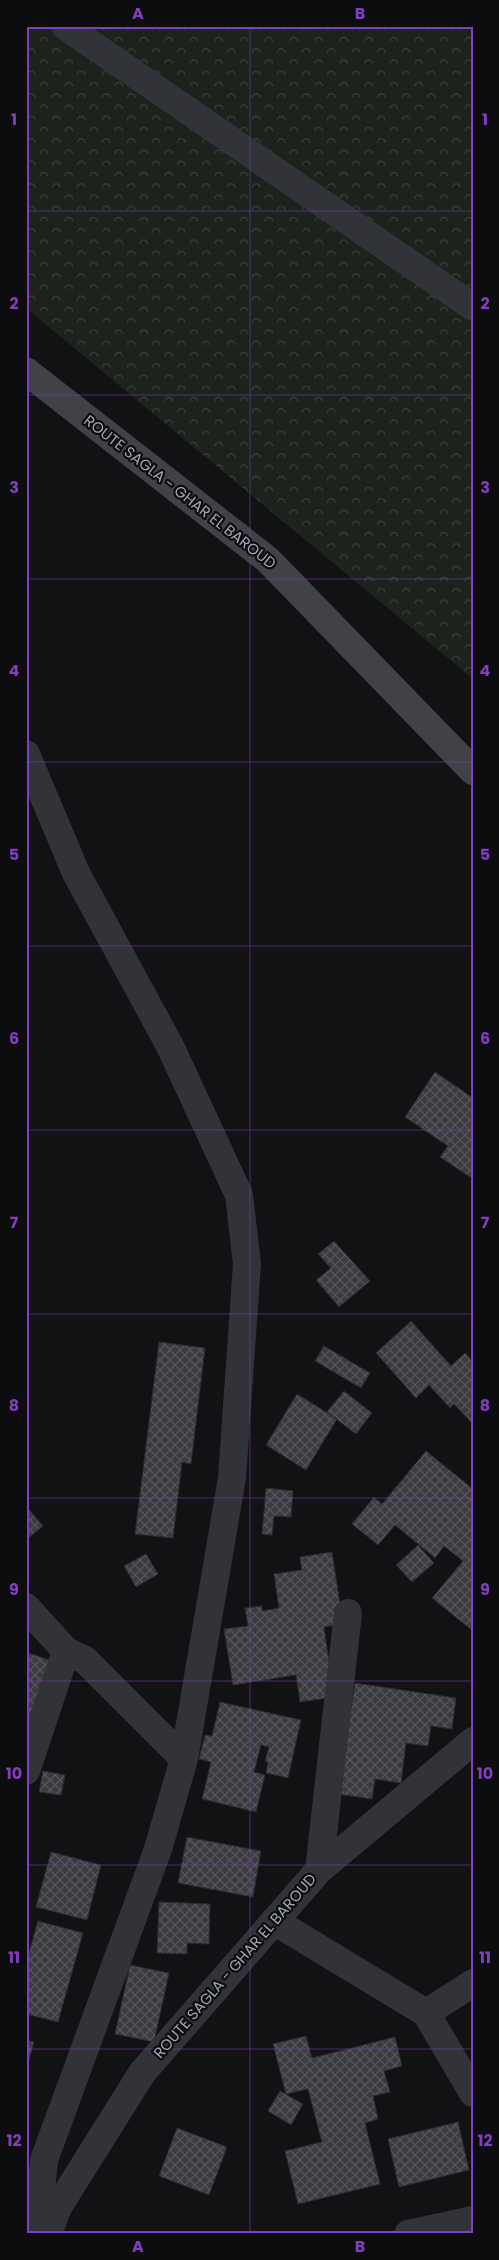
<svg xmlns="http://www.w3.org/2000/svg" width="499" height="2260" font-family="Poppins,sans-serif">
<style>
.forest{fill:url(#forest-crowns)}
.building{fill:url(#building-cross-hatch);stroke:#2c2b2f}
.lines{fill:none;stroke-linecap:round;stroke-linejoin:round}
.minor{stroke:#323338;stroke-width:28}
.secondary{stroke:#404248;stroke-width:28}
.grid{fill:none;stroke:#813ebd;stroke-width:1;stroke-opacity:0.55}
.labels{text-anchor:middle;stroke-width:4.5;stroke-linejoin:round;paint-order:stroke}
.street-label{font-size:15px;fill:#a2a7b4;stroke:#0d0c0e}
.neatline{fill:none;stroke:#813ebd;stroke-width:2}
.grid-label{font-size:16px;text-anchor:middle;font-weight:bold;fill:#813ebd}
</style>
<defs>
<pattern id="forest-crowns" width="20" height="18" patternUnits="userSpaceOnUse" patternTransform="scale(1.25)"><rect width="20" height="18" fill="#1c231d"/><path d="M2 6a3 3 0 1 1 6 0M12 15a3 3 0 1 1 6 0" fill="none" stroke="#3a403b"/></pattern>
<pattern id="building-cross-hatch" width="8" height="8" patternUnits="userSpaceOnUse" patternTransform="scale(1.25)"><rect width="8" height="8" fill="#3c3c40"/><path d="M0 0l8 8M0 8l8-8" fill="none" stroke="#555559"/></pattern>
</defs>
<rect width="100%" height="100%" fill="#121113"/>
<!-- forest -->
<path class="forest" d="M26,26H473V679L26,308Z"/>
<!-- building -->
<path class="building" d="M435,1072L473,1098V1179L440,1157L448,1146L405,1117Z
M334,1241L370,1281L339,1307L316,1280L331,1268L318,1254Z
M411,1321L451,1366L465,1353L473,1362V1424L454,1404L450,1408L429,1385L416,1398L376,1353Z
M159,1342L205,1348L191,1464L182,1462L173,1538L135,1534Z
M324,1346L370,1373L361,1388L315,1361Z
M344,1391L372,1413L356,1434L327,1412Z
M297,1394L337,1419L306,1470L266,1445Z
M426,1451L473,1489V1631L432,1598L463,1561L444,1546L435,1558L395,1525L378,1545L352,1524L374,1497L382,1504Z
M266,1488L293,1491L291,1517L274,1516L272,1535L262,1534Z
M26,1506L43,1526L26,1540Z
M418,1545L434,1563L412,1582L396,1565Z
M332,1552L343,1624L324,1627L334,1697L300,1702L296,1675L233,1685L224,1629L248,1626L245,1608L262,1606V1611L279,1608L274,1574L302,1570L300,1557Z
M146,1554L158,1574L136,1587L124,1566Z
M26,1652L69,1667L26,1767Z
M355,1683L456,1698L452,1729L431,1726L428,1746L406,1743L401,1783L375,1779L372,1799L338,1794Z
M220,1702L301,1720L288,1778L266,1773L268,1762L265,1761L269,1747L261,1745L254,1772L265,1775L256,1812L202,1799L211,1762L199,1759L205,1735L212,1736Z
M43,1771L65,1775L61,1795L39,1792Z
M187,1837L261,1851L253,1897L178,1883Z
M51,1852L101,1865L87,1920L36,1907Z
M159,1902L210,1904L209,1944L187,1943V1954L157,1953Z
M38,1921L83,1933L58,2022L26,2014V1963Z
M130,1965L169,1973L154,2042L115,2034Z
M306,2036L312,2058L395,2037L402,2066L384,2071L390,2092L373,2096L378,2119L365,2123L380,2184L298,2204L285,2151L322,2142L308,2089L286,2094L273,2044Z
M26,2040L34,2042L26,2071Z
M280,2091L303,2104L291,2125L268,2111Z
M458,2122L469,2170L399,2187L388,2139Z
M177,2128L227,2147L209,2195L159,2176Z"/>
<g class="lines">
<!-- minor -->
<path class="minor" d="M65,26L473,307
M26,754L76,873L170,1046L239,1195L247,1264L232,1478L184,1759L158,1849L44,2160L37,2234
M26,1607L66,1651L85,1660L184,1759
M26,1771L66,1651
M319,1870L348,1613
M274,1921L426,2013L473,2093
M426,2013L473,1983
M48,2234L58,2207L142,2073L319,1870L473,1741
M408,2234L473,2220"/>
<!-- secondary -->
<path class="secondary" d="M26,371L268,560L473,771"/>
</g>
<!-- grid -->
<path class="grid" d="M250,26V2234M26,211H473M26,395H473M26,579H473M26,762H473M26,946H473M26,1130H473M26,1314H473M26,1498H473M26,1681H473M26,1865H473M26,2049H473"/>
<g class="labels">
<!-- street labels -->
<g class="street-label">
<text transform="translate(180 492) rotate(38)" y="5">ROUTE SAGLA - GHAR EL BAROUD</text>
<text transform="translate(235 1966) rotate(-49)" y="5">ROUTE SAGLA - GHAR EL BAROUD</text>
</g>
</g>
<!-- border -->
<rect width="499" height="2260" fill="none" stroke="#0d0c0e" stroke-width="55"/>
<rect x="28" y="28" width="444" height="2204" class="neatline"/>
<g class="grid-label">
<text x="138" y="19">A</text>
<text x="360" y="19">B</text>
<text x="14" y="125">1</text>
<text x="485" y="125">1</text>
<text x="14" y="309">2</text>
<text x="485" y="309">2</text>
<text x="14" y="493">3</text>
<text x="485" y="493">3</text>
<text x="14" y="676">4</text>
<text x="485" y="676">4</text>
<text x="14" y="860">5</text>
<text x="485" y="860">5</text>
<text x="14" y="1044">6</text>
<text x="485" y="1044">6</text>
<text x="14" y="1228">7</text>
<text x="485" y="1228">7</text>
<text x="14" y="1411">8</text>
<text x="485" y="1411">8</text>
<text x="14" y="1595">9</text>
<text x="485" y="1595">9</text>
<text x="14" y="1779">10</text>
<text x="485" y="1779">10</text>
<text x="14" y="1963">11</text>
<text x="485" y="1963">11</text>
<text x="14" y="2146">12</text>
<text x="485" y="2146">12</text>
<text x="138" y="2252">A</text>
<text x="360" y="2252">B</text>
</g>
</svg>
